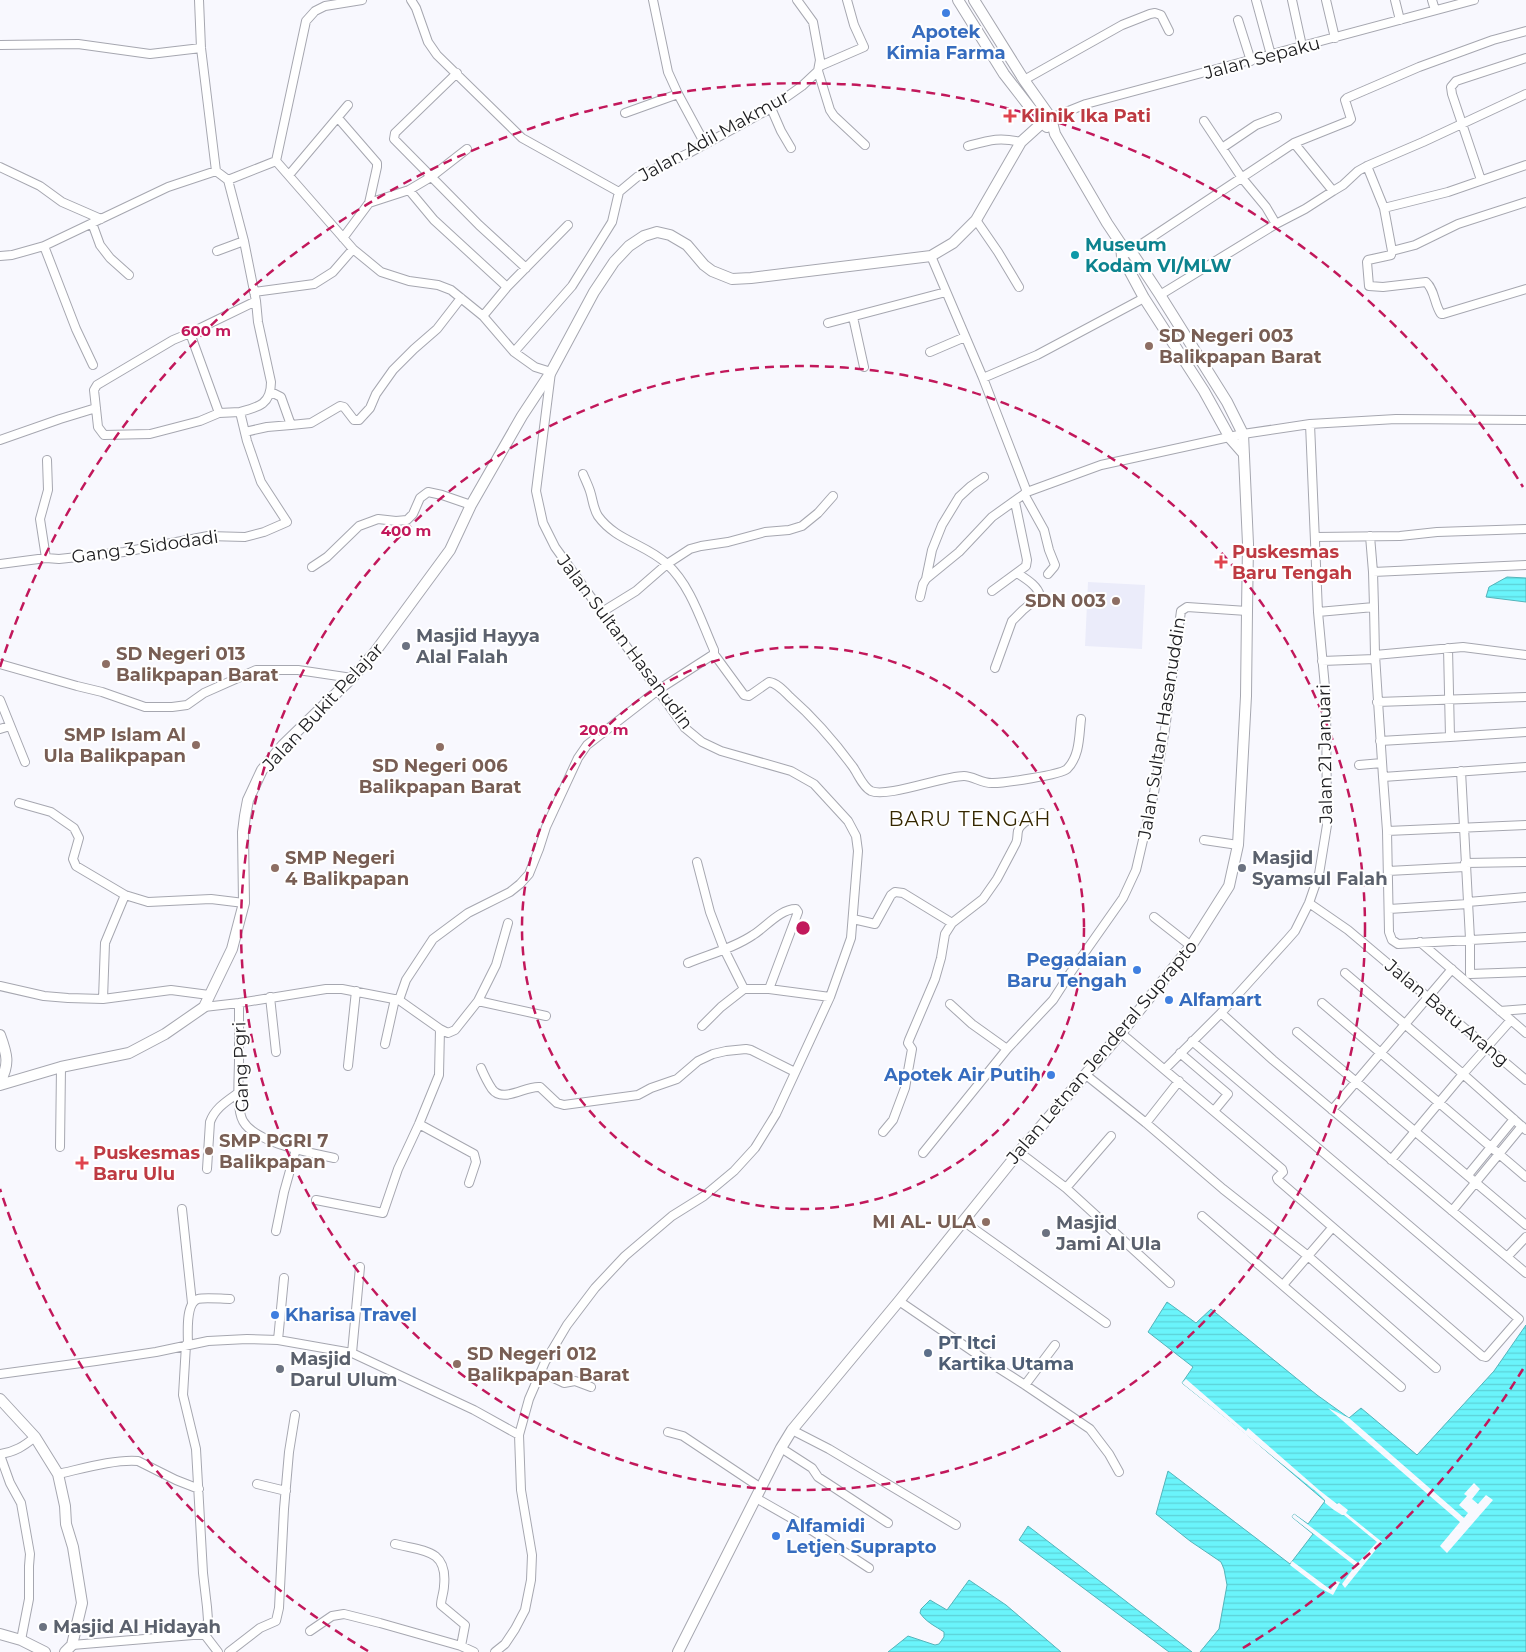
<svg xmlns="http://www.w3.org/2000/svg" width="1526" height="1652" font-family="Montserrat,sans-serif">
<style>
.built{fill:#ebecfa}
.water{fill:url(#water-rules);stroke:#54b4ba}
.pier{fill:#f8f8fe}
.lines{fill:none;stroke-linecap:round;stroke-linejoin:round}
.street-casing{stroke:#a6a7b0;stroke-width:10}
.secondary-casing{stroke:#a6a7b0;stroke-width:12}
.street{stroke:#fff;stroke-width:8}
.secondary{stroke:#fff;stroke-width:10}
.ring{fill:none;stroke:#c2185b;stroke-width:2.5;stroke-dasharray:9 6}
.shop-dot{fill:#3f7fe0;stroke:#fff;stroke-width:2}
.health-dot{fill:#e0444e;stroke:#fff;stroke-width:2}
.culture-dot{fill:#0f9aa8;stroke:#fff;stroke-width:2}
.education-dot{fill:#8d6e63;stroke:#fff;stroke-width:2}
.worship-dot{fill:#6b7280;stroke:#fff;stroke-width:2}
.service-dot{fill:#5c6f8a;stroke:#fff;stroke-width:2}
.labels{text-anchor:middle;stroke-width:4;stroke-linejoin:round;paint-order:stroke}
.shop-label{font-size:18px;font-weight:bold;fill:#366cbe;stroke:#fff;text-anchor:start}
.street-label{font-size:18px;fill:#202023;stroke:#fff}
.health-label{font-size:18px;font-weight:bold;fill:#be3a42;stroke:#fff;text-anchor:start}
.culture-label{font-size:18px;font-weight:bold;fill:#0d838f;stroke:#fff;text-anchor:start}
.education-label{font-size:18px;font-weight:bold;fill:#785e54;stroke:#fff;text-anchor:start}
.worship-label{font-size:18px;font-weight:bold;fill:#5b616d;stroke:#fff;text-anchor:start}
.service-label{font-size:18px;font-weight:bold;fill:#4e5e75;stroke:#fff;text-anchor:start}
.quarter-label{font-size:20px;letter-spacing:1px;fill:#352700;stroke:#fff}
.centre{fill:#c2185b;stroke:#fff;stroke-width:2.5}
.ring-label{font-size:15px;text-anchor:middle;font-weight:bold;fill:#c2185b;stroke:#fff;stroke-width:4;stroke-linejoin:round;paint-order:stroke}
</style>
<defs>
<pattern id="water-rules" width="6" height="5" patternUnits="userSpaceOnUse" patternTransform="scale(1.25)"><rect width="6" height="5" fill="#6af4fb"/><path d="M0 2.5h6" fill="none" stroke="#5cd1d7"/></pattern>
</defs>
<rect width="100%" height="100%" fill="#f8f8fe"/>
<!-- built -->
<path class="built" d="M1088,582L1145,585L1142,649L1085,646Z"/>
<!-- water -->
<path class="water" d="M1507,577L1526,578V602L1486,597L1489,587Z
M1167,1302L1196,1323L1211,1309L1317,1395L1349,1418L1361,1408L1417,1455L1494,1371L1526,1325V1652H1200L1219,1629L1227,1585L1224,1569L1221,1562L1190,1541L1156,1514L1168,1471L1290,1564L1313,1534L1292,1517L1294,1514L1308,1524L1325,1501L1245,1433L1182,1383L1193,1367L1148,1332Z
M1028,1526L1192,1652H1169L1019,1540Z
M969,1580L1006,1605L1061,1652H888L908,1636L935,1645L939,1644L944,1637V1632C935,1626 926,1622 920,1613L921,1609L930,1600L947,1610Z"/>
<!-- pier -->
<path class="pier" d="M1186,1379L1246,1431L1248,1428L1319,1490L1337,1504L1339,1503L1348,1510L1346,1513L1382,1542L1345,1588L1342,1584L1355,1566L1292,1517L1294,1514L1358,1563L1377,1542L1344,1515H1342L1334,1510L1325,1503V1500L1318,1493L1182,1383Z
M1328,1408L1349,1418L1464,1518L1468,1513L1459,1505L1467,1496L1464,1494L1474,1483L1480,1489L1472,1499L1478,1504L1486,1495L1493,1500L1447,1553L1440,1546L1460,1522Z
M1292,1561L1331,1590L1336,1581L1340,1582L1333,1595L1320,1588L1290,1565Z"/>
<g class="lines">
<!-- street casing -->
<g class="street-casing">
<path id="street" d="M199,0L201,48L216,171
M362,0L325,6L315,11L306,21L276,161L353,249L381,272L409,281L438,285L451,290L483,316L514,352L535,367L551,372L536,491L543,523L555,547L685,728L702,742L721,751L791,771L814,784L848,821L856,836L858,851L851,938L830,997L776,1114L755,1148L734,1171L704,1196L672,1216L625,1256L595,1288L567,1325L545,1362L529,1399L519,1435L521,1490L532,1555L531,1580L525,1610L515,1629L505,1644L495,1652
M411,0L416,8L428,42L437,55L522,138L619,192
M653,0L668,72L678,94L705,144
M1256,0L1271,55
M1292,0L1302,46
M1326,0L1335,38
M1395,0L1400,20
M1432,0L1435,10
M1238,20L1251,61
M0,45L78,44L150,54L201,48
M820,66L864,47L854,25L847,0
M818,71L830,110L834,116L865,145
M457,73L395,133L394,139L479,225L526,268
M1024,80L1122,25L1150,14L1155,13L1161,15L1169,31
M771,108L781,131L791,148
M625,113L678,94
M338,118L377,163V167L369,203
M1051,118L1086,104L1474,0
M1204,121L1242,178L1266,207L1276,224L1305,209L1333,191L1343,185L1358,171L1367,166L1423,142L1526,94
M1294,143L1333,191
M968,146C990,140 999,137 1021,142
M1222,148L1256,125L1277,117
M1367,166L1384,208L1392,251L1391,255L1368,260L1367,262L1369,286L1383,287L1426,282C1435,290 1434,304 1441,314H1443L1526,289
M0,167L40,186L62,202L101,219
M289,175L348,105
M1481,180L1452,94L1451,87L1456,81L1526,58
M409,190L434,220L507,287
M619,192L637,177L689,153L771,108L802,86L818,71L820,60L813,22L797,0
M1384,208L1448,192L1526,165
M976,220L998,252L1019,287
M92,223L100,245L110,258L129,275
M343,238L369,203L409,190L431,177L467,149
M44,246L76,329L93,365
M217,251L244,241
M1392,251L1415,245L1458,224L1526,202
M1128,253L1294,143L1349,121L1351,119L1345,100L1347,98L1419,67L1493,40L1526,31
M0,256L12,255L44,246L168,187L216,171L228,180L276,161
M931,256L983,378L1027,492L1101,465L1243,434L1310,424L1396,419L1526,420
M254,292L314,284L333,272L353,249
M1160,295L1276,224
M483,316L507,287L568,225
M853,317L864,367
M828,323L946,292
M514,352L572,286L612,222L619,192
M930,352L965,337
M983,378L1037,355L1144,298
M271,392L281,397L291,425L311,423L340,406L344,407L354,420H359L370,408L376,394L393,370L414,349L437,329L461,298
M240,412C259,407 271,404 271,382L258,322L256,301
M219,413L190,333L256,301L244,241L228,180
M245,432L267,427L291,425
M0,440L60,419L96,408
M1024,494L1044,530L1049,550L1055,565L1054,567L1048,574
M1370,536L1373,572L1526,565
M1315,537L1400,536L1437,532L1526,529
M46,558L40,519L48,490L47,460
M0,564L46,558L59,559L124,552L208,536L245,537L264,532L287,522L261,482L247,441L240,412L219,413L200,421L150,434L104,435L98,427L94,390L97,385L173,340L190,333
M312,567L327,557L359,526L378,519L396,521L407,520L413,514L420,498L428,492L442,495L471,505
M1373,572L1374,607
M926,579L932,550L942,525L959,497L971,486L984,477
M992,591L1026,566L1027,560L1015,502
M920,597L923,584L926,579L959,552L992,517L1027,492
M602,612L636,591L667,564L690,549L701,546L728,542L765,532L789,530L802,526L818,513L833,496
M1318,612L1374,607L1375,655L1463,647L1526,655
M1448,648L1450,737L1526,732
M714,654L744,695L749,696L769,682C777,683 784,691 790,697C814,718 834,741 853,767C858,774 863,787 871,791C887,798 943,776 964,776C973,776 983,784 993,783C1004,783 1060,775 1067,769C1080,756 1079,736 1081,719
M1375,655L1383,777
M1322,661L1375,659
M0,664L77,686L102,692L145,707H172L187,705L204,693L256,670H298L352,678
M995,668L1012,621L1023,610L1040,596C1038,586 1026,579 1017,573
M0,700L25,762
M1377,702L1526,697
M0,729L10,726
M1380,741L1450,737
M1359,765L1382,763
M1526,767L1383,777L1387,831L1389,932L1392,940L1398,944L1526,937
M1461,771L1470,939V974L1526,972
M19,803L51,812L74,828L79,838L73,859L76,866L125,895L148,902L211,899L244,903
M1387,831L1526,825
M1204,840L1238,845
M697,862L710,912L724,949L744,989H769L830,997
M1465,863L1526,862
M1388,871L1465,867
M1468,902L1526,897
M1309,903L1348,930L1526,1080
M1389,909L1468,904
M1154,917L1191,946
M853,919L875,924L891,895L895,892L903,893L952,923
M1420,942L1526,1033
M688,963C710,954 734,948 753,935C766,927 780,909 796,909L798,912L769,989
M1345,973L1463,1074L1526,1130
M0,986L44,996L68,998L103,999L171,990L209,995
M270,997L276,1052
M103,999L105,943L125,895
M399,1000L406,980L433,939L468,913L510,892L520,884L529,874L539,849L546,827L578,758L587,745L658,690L714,654V650C701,621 691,586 667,564C646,544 616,541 598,516C593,508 593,500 590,491C588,485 585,479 583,474
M478,1001L546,1016
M239,1003C239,1022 239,1041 239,1060C239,1075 236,1109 243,1121C255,1143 312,1153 334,1158
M1322,1003L1526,1177
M950,1004L972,1024L1007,1049
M204,1007L239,1003L326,989H342L399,1000L440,1029L439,1075L419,1124L398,1169L383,1213L316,1200
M1500,1011L1526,1009
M1221,1013L1273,1060L1526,1273
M702,1026L721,1007L744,989
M440,1029L448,1033L455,1030L478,1001L496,965L508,923
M1297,1032L1526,1225
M1121,1033L1282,1169L1283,1172L1277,1178L1278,1180L1482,1356L1486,1357L1519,1319L1192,1041
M385,1044L395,999
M1180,1053L1228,1094L1214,1111
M348,1066L356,991
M481,1068C484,1075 488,1083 492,1089C503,1104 526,1085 540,1087L557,1103L564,1105L638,1095L651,1088L677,1079L698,1061L713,1054L726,1051L746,1049L751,1050L795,1072
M1165,1069L1221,1013L1288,939L1295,931L1309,903L1319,874L1327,825L1326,698L1318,612L1310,424
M1086,1075L1146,1123L1223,1189L1308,1256L1436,1368
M1332,1110L1452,969
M1146,1123L1179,1081
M419,1124L474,1154L476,1162L469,1183
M883,1132L893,1120L905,1088L912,1049L908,1043L909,1040L935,979L941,958L945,934L952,923L983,899L997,879L1016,843C1018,839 1017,835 1018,831C1020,822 1034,817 1042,813
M60,1147L61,1067
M1019,1152L1066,1188L1170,1283
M923,1153L1007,1049L1053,1000L1071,972L1123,898L1136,870L1154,793L1165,729L1181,611L1187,607L1247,611
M1391,1160L1463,1074L1511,1020
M207,1169L210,1122C215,1108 227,1101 238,1093
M1468,1175L1514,1119
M1066,1188L1111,1136
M182,1209L192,1303
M1452,1211L1522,1126
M1202,1216L1401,1387
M963,1221L1106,1323
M276,1231L284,1192L296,1149
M1507,1257L1526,1237
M1283,1285L1332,1228
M899,1301L981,1357L1025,1385L1090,1429L1109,1454L1119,1472
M278,1340L284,1278
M186,1345L183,1395L196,1449L203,1573L207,1607L208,1620L205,1635
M188,1345C188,1334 185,1303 198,1299C205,1297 222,1299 230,1299
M352,1353L360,1267
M541,1372L564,1383L575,1381L591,1387
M0,1374L96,1361L156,1352L208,1341L247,1339L278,1340L352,1353L474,1410L519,1435
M1025,1385L1055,1345
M792,1430L829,1449L956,1525
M668,1432L683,1436L761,1488
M781,1448L812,1468L818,1477L888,1523
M0,1454C15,1452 24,1446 35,1437
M0,1455L10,1483L21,1503L30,1554L29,1566V1599L21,1640
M58,1474C81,1469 115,1459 138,1461L176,1480L199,1489
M257,1484L286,1491
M756,1498L805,1526L869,1568
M395,1544C423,1551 448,1549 444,1586C444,1592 441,1599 441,1605L465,1625L461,1646
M310,1631L332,1616L344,1614L380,1623L461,1646L474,1652
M72,1645L193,1635H205L218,1652
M229,1652L260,1628L276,1621L279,1608L284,1509L289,1452L295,1415"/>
</g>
<!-- secondary casing -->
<g class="secondary-casing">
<path id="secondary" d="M958,0L1004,74L1042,123L1047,127
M1121,244L1122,257L1144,298L1204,391L1230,438L1244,454
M0,1035C7,1054 10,1064 0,1082
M0,1085L61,1067L129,1053L165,1034L204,1007L232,949L244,903L243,832L245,816L248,800L262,770L283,745L352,678L375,652L450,550L471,505L522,416L551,372L594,292L614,262L629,246L644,236L657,232L670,235L687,245L704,265L712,271L732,279L751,278L931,256L953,243L976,220L1021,142L1042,123L1051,118
M0,1399L35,1437L58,1474L65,1506L66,1524L73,1547L82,1603L72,1645L65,1652
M0,1634L21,1640L45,1652
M678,1652L781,1448L792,1430L899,1301L1019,1152L1121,1033L1191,946L1229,886L1238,845L1246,696L1247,611L1248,544L1243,434L1227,402L1160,295L1131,251L1121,244L1107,223L1055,134L1051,118L1024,80L974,0"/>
</g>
<!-- street -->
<use href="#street" class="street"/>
<!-- secondary -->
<use href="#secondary" class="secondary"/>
</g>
<!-- distance rings -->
<g class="ring">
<circle cx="803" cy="928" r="281"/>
<circle cx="803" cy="928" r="562"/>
<path d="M1523 1369A844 844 0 0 1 1238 1651M368 1651A844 844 0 0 1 0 1189M0 667A844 844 0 0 1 1523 487"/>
</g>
<!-- markers -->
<g class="shop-dot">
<circle cx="946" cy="13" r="5"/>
<circle cx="1137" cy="970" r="5"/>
<circle cx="1169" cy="1000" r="5"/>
<circle cx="1051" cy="1075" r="5"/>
<circle cx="275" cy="1315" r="5"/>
<circle cx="776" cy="1536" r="5"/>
</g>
<g class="health-dot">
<path d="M1007.5 108.5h5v5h5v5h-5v5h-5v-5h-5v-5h5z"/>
<path d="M1218.5 554.5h5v5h5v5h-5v5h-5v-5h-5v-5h5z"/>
<path d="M79.5 1155.5h5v5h5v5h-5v5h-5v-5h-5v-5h5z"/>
</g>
<circle class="culture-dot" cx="1075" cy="255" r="5"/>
<g class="education-dot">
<circle cx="1149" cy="346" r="5"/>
<circle cx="1116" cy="601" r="5"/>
<circle cx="106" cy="664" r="5"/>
<circle cx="196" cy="745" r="5"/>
<circle cx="440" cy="747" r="5"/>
<circle cx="275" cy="868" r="5"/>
<circle cx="209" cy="1151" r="5"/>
<circle cx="986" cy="1222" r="5"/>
<circle cx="457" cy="1364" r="5"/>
</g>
<g class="worship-dot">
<circle cx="406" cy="646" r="5"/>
<circle cx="1242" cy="868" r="5"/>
<circle cx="1046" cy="1233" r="5"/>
<circle cx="280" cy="1369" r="5"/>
<circle cx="43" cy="1627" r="5"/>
</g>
<circle class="service-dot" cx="928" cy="1353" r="5"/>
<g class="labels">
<!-- shop labels -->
<g class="shop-label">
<text x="946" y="38" text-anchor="middle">Apotek<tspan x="946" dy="21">Kimia Farma</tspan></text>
<text x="1127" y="966" text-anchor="end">Pegadaian<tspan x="1127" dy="21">Baru Tengah</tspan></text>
<text x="1179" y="1006">Alfamart</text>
<text x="1041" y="1081" text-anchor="end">Apotek Air Putih</text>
<text x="285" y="1321">Kharisa Travel</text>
<text x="786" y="1532">Alfamidi<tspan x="786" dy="21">Letjen Suprapto</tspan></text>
</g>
<!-- street labels -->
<g class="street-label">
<text transform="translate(1262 58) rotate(-15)" y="6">Jalan Sepaku</text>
<text transform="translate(714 136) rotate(-29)" y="6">Jalan Adil Makmur</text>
<text transform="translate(145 547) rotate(-8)" y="6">Gang 3 Sidodadi</text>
<text transform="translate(625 642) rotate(53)" y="6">Jalan Sultan Hasanudin</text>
<text transform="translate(323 707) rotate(-47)" y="6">Jalan Bukit Pelajar</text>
<text transform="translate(1162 728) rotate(-81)" y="6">Jalan Sultan Hasanuddin</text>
<text transform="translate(1325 754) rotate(-91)" y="6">Jalan 21 Januari</text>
<text transform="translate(1447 1013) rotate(40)" y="6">Jalan Batu Arang</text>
<text transform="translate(1102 1052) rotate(-50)" y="6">Jalan Letnan Jenderal Suprapto</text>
<text transform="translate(241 1067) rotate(-92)" y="6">Gang Pgri</text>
</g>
<!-- health labels -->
<g class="health-label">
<text x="1021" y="122">Klinik Ika Pati</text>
<text x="1232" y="558">Puskesmas<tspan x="1232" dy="21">Baru Tengah</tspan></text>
<text x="93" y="1159">Puskesmas<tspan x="93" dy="21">Baru Ulu</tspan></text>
</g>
<!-- culture labels -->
<g class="culture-label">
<text x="1085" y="251">Museum<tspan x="1085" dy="21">Kodam VI/MLW</tspan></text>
</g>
<!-- education labels -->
<g class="education-label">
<text x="1159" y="342">SD Negeri 003<tspan x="1159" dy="21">Balikpapan Barat</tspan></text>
<text x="1106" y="607" text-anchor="end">SDN 003</text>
<text x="116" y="660">SD Negeri 013<tspan x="116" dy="21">Balikpapan Barat</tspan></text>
<text x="186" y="741" text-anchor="end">SMP Islam Al<tspan x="186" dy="21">Ula Balikpapan</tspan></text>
<text x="440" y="772" text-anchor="middle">SD Negeri 006<tspan x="440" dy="21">Balikpapan Barat</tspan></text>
<text x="285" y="864">SMP Negeri<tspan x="285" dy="21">4 Balikpapan</tspan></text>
<text x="219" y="1147">SMP PGRI 7<tspan x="219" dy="21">Balikpapan</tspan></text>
<text x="976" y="1228" text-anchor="end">MI AL- ULA</text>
<text x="467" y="1360">SD Negeri 012<tspan x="467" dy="21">Balikpapan Barat</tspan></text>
</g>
<!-- worship labels -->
<g class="worship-label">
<text x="416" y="642">Masjid Hayya<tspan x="416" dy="21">Alal Falah</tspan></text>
<text x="1252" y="864">Masjid<tspan x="1252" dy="21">Syamsul Falah</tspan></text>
<text x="1056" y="1229">Masjid<tspan x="1056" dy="21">Jami Al Ula</tspan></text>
<text x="290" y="1365">Masjid<tspan x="290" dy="21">Darul Ulum</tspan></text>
<text x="53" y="1633">Masjid Al Hidayah</text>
</g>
<!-- service labels -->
<g class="service-label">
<text x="938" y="1349">PT Itci<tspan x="938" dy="21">Kartika Utama</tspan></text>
</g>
<!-- quarter labels -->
<g class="quarter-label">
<text x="970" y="826">BARU TENGAH</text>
</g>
</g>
<circle cx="803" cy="928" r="8" class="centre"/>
<g class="ring-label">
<text x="206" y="336">600 m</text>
<text x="406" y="536">400 m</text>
<text x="604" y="735">200 m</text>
</g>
</svg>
